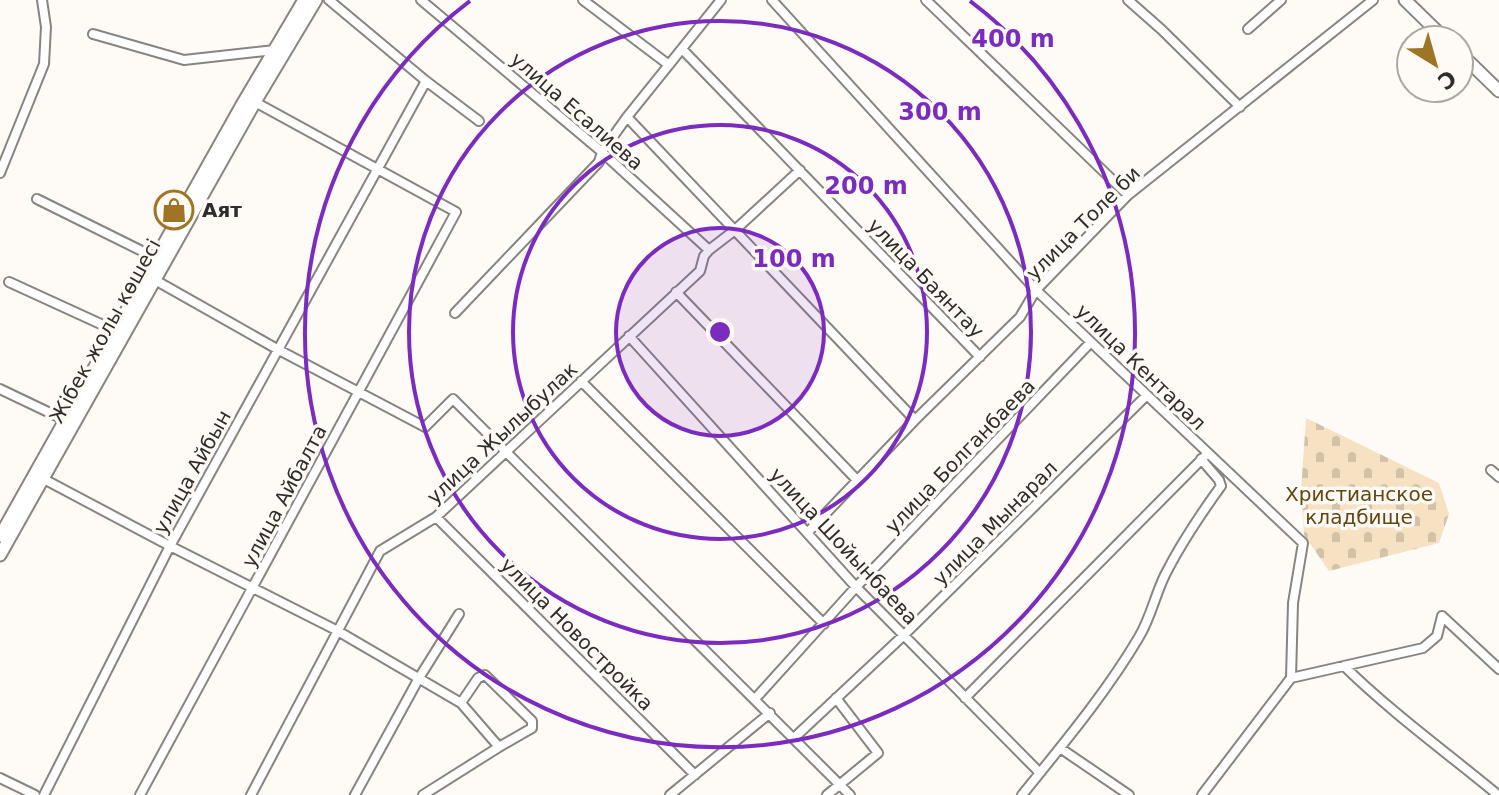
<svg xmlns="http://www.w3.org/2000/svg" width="1499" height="795" font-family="'DejaVu Sans',sans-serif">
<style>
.cemetery{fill:url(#cemetery-stones)}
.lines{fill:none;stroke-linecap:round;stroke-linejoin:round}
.minor-casing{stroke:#888580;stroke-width:12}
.major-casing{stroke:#888580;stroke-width:15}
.minor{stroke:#fff;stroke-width:8}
.major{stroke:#fff;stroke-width:11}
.ring{fill:none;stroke:#7b2cbf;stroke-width:4}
.labels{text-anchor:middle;stroke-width:7;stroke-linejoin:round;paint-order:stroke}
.street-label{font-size:20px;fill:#2e2d2b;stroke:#fefaf5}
.poi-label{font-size:20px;font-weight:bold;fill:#2e2d2b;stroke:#fefaf5;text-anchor:start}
.park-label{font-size:20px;fill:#624510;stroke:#fefaf5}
.centre{fill:#7b2cbf;stroke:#fefaf5;stroke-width:4}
.ring-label{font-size:24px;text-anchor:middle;font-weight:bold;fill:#7b2cbf;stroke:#fefaf5;stroke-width:7;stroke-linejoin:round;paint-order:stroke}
</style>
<defs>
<pattern id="cemetery-stones" width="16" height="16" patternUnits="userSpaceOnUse" patternTransform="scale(2)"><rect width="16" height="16" fill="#f6e2c3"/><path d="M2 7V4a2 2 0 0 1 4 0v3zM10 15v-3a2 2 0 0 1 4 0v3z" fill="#d3c2a8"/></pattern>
</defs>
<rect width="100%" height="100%" fill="#fefaf5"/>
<!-- cemetery -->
<path class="cemetery" d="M1306,418L1439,483L1449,514L1439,543L1329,571L1304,535L1301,491Z"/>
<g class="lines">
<!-- minor casing -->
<g class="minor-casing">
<path id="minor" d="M329,0L426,81L479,121
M421,0L602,152L709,250
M583,0L669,65
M772,0L1036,290L1303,543L1293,603L1291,678L1202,795
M926,0L1128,195
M1128,0L1162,30L1240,107
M1248,29L1281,0
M93,34L184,60L275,50
M682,49L980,357
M627,117L915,420
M0,173L44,64L46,27L42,0
M37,199L156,258
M155,280L277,349L425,427L453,399L850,795
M9,282L116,331
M676,292L857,480
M455,313L599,162L602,152L627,117L721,0
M629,336L856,587L1040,773
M581,381L824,624
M0,389L67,421
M1491,470L1499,477
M40,477L170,546L336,630L461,703L499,747L423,795
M436,517L695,775
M808,532L915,420L1020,317L1036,290L1128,195L1373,0
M1344,666C1392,713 1446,752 1498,795
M1291,678L1423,648L1437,636L1442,616L1499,669
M965,698L1205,456
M755,699L856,587L1091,342
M461,703L478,678L485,675L532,721V728L499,747
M795,737L904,635L1147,395
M1060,748L1129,795
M0,778L35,795
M44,795L170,546L426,81
M140,795L456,212L255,102
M251,795L380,551L436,517L700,271L704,256L709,250L735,230L800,170
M355,795L419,678L459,614
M670,795L770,713
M827,795L878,753L836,698
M1022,795C1063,744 1106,693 1139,637C1151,617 1155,595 1165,575C1181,543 1200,515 1221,486L1219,480L1201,459"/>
</g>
<!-- major casing -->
<g class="major-casing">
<path id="major" d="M1405,0L1446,40
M1459,52L1499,91
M0,536L243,103L304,0
M0,555L255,102L316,0"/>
</g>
<!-- minor -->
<use href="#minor" class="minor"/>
<!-- major -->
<use href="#major" class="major"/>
</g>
<!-- distance rings -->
<circle cx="720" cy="332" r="104" fill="#7b2cbf" fill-opacity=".12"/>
<g class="ring">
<circle cx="720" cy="332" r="104"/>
<circle cx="720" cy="332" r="207"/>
<circle cx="720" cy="332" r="311"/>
<path d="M970 1A415 415 0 1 1 470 1"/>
</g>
<!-- icons -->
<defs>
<g id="shop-ring" transform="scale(2)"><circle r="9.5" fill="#fefaf5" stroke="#a07425" stroke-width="1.5"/><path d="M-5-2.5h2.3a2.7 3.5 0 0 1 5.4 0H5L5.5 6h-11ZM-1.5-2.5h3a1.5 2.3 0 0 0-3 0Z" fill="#a07425"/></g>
</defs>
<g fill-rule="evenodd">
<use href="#shop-ring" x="174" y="210"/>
</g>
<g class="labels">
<!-- street labels -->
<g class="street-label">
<text transform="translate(577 111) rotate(41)" y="7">улица Есалиева</text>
<text transform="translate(1083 223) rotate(-45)" y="7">улица Толе би</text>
<text transform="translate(926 278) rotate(46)" y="7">улица Баянтау</text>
<text transform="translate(105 331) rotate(-61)" y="7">Жібек жолы көшесі</text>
<text transform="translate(1141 367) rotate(44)" y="7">улица Кентарал</text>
<text transform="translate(502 433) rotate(-43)" y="7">улица Жылыбулак</text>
<text transform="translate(960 456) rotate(-46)" y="7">улица Болганбаева</text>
<text transform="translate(192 472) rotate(-61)" y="7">улица Айбын</text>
<text transform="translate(284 496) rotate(-62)" y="7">улица Айбалта</text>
<text transform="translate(995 523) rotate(-45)" y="7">улица Мынарал</text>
<text transform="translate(844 546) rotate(47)" y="7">улица Шойынбаева</text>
<text transform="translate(577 634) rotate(45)" y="7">улица Новостройка</text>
</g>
<!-- poi labels -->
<g class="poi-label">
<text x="202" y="217">Аят</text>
</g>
<!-- park labels -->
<g class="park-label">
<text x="1359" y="501">Христианское<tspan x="1359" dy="23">кладбище</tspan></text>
</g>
</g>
<circle cx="720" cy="332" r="12" class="centre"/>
<g class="ring-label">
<text x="1013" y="47">400 m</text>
<text x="940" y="120">300 m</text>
<text x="866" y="194">200 m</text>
<text x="794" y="267">100 m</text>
</g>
<!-- north arrow -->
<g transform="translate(1435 64) rotate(143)"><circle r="38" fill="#fefaf5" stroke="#aba8a4" stroke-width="2"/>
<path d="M0-6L14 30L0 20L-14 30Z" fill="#a07425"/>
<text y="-12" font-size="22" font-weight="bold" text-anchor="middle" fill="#2e2d2b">С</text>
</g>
</svg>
